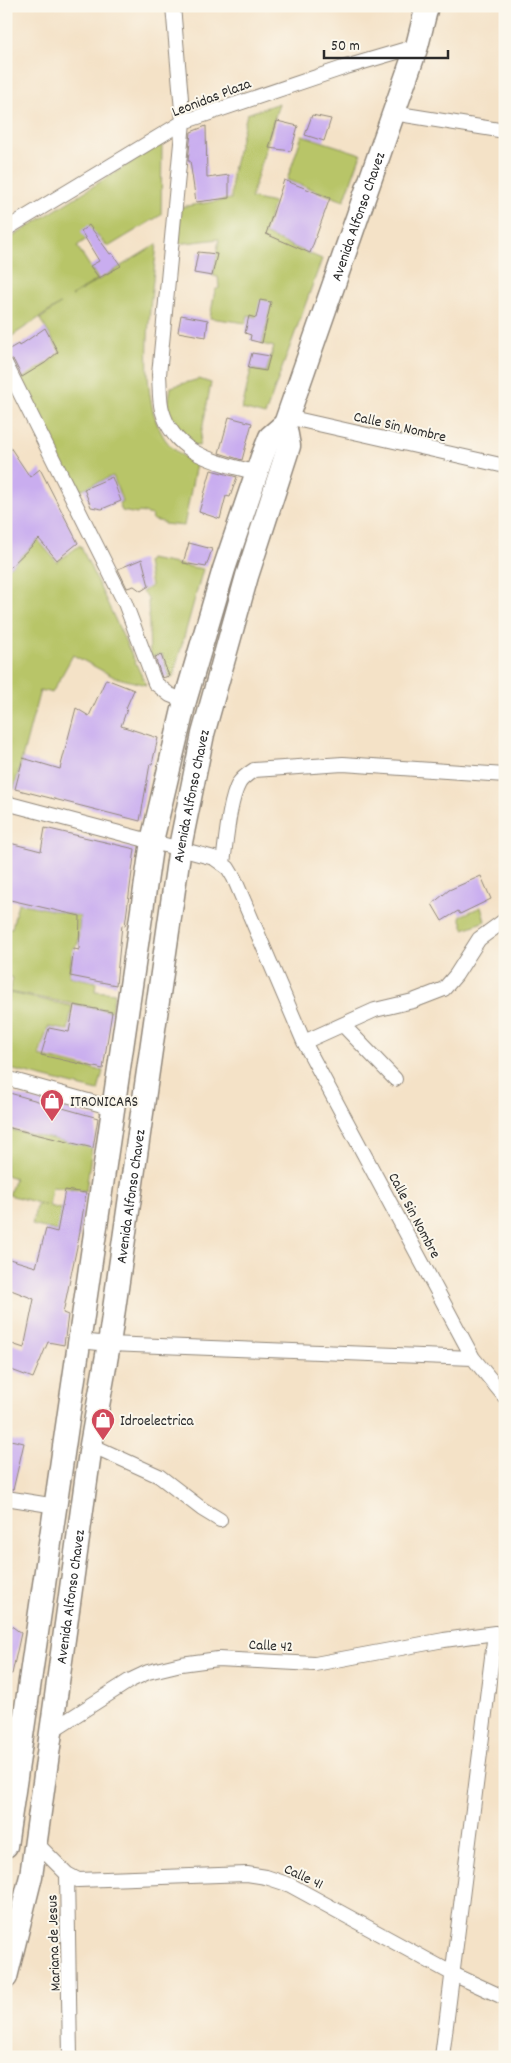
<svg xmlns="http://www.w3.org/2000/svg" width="511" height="2063" font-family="Dekko,sans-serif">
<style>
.green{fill:#b8c567;stroke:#727849}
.building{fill:#c9adef}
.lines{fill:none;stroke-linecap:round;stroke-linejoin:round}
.street-casing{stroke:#908679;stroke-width:16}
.primary-casing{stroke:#908679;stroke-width:25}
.street{stroke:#fff;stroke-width:14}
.primary{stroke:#fff;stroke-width:22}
.labels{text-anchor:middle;stroke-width:4;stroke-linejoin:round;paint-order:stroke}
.street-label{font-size:15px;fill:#2b2b2b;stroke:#fbf7ec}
.poi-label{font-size:15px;fill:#2b2b2b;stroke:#fbf7ec;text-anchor:start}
</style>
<rect width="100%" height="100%" fill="#fbf7ec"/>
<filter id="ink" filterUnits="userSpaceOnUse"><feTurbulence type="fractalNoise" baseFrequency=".02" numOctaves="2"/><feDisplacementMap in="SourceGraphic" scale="10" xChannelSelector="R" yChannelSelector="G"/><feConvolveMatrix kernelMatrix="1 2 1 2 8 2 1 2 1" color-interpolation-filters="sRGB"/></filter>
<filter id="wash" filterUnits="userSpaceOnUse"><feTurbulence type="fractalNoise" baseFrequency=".0096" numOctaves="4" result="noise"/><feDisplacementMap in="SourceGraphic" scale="20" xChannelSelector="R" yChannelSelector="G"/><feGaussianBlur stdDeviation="1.12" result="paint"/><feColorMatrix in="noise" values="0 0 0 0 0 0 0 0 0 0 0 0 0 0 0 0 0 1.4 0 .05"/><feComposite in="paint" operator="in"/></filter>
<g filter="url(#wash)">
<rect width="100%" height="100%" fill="#f4e2c7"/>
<!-- green -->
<path class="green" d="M279,103L251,198L274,203L264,234L322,259L265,415L242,409L251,369L266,372L274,347L262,344L268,321L248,315L246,323L210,318L215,290L219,288L218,277L213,276L219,239L177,244L180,207L231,199L232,174L247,114Z
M302,135L361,154L344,201L287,180Z
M162,143L161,215L108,247L95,233L77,246L98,279L72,296L157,244C152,296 136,388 162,434C169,448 183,456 196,464L184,526L164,524L163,522L153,520L152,515L139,512L137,514L122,511L119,503L122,501L113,476L73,493L18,381L46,364L60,352L40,319L60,304L6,340V241Z
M199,379L211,383L199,446L176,443L165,420L171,387Z
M38,540L57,562L80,545L146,685L114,677L73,655L52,693L40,690L14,789L6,787V564L10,567Z
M149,559L203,569L173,677H169L162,654L150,657L148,598L142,592L151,586L147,562Z
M18,903L80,916L78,944L73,949L69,976L96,982L95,991L115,993L111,1011L9,992L13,978L6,976V927L12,928Z
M481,907L485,921L464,929L460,916Z
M10,993L72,1006L68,1030L48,1027L39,1056L103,1071L98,1091L6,1068V1006Z
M6,1129L92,1147L86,1191L52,1187L49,1206L82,1214L79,1236L32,1225L37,1204L45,1205L9,1195L15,1178L6,1175Z"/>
<g id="blocks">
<!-- building -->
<path class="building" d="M312,115L331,119L324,141L305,135Z
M277,121L298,126L291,151L269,148Z
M206,126L207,178L229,175V198L196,202L190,161H188L191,132Z
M284,180L330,198L310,253L266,234Z
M89,225L110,254L112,253L121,266L99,278L90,266L99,261L81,231Z
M198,252L217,254L212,276L194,273Z
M260,300L271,302L262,343L250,340L251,335L245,333L249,316L256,318Z
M181,315L208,320L206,337L178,332Z
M45,328L58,352L45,363L22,377L14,361L6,356V351L18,344L19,346Z
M252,353L270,356L266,371L248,368Z
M229,417L252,423L242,460L219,453Z
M6,441L30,477L40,469L78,543L57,560L39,539L6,571V494L9,491L6,486Z
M211,470L237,477L230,497L226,496L220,519L199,512Z
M112,477L121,501L102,509L91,507L84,489Z
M189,543L212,549L206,567L183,563Z
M142,559L149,586L141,591L134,586L127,588L118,569Z
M161,655L169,676L162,678L155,657Z
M106,679L134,690L126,708L127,709L121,726L158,738L152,764H150L140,821L15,789L23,758L60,769L76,708L89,716Z
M45,828L135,849L125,926L122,925L116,985L70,976L74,949L79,950L80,916L6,899V842L41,851Z
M481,876L491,899L460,914L458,911L442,921L432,904L449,890Z
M74,1005L112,1012L103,1069L41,1055L49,1028L69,1032Z
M6,1092L98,1118L93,1148L6,1127Z
M65,1190L86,1193L79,1237L63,1313L68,1315L64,1345L48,1342L33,1378L6,1368V1361L12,1344L24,1348L34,1299L6,1288V1258L36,1267L46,1229L57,1232Z
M6,1439L24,1443L13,1490L6,1489Z
M6,1622L21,1633L12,1674L6,1673Z"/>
</g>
</g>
<g filter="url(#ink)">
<use href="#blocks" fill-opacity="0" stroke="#908679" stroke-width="1"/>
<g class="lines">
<!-- street casing -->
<g class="street-casing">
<path id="street" d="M173,6L183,122L159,375C160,386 159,399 162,410C175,456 216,461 256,473
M393,113L505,131
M6,229L183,122L346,67L417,46
M6,365L125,603L155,683L170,695L185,701
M287,417L505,466
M6,803L214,858L228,868L234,878L304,1042L473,1358L505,1397
M223,863C226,842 229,801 239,783C243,777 248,774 254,770L343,764L505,775
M343,1025L395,1079
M304,1042L375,1010L413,1001L444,989L456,975L479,939L505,920
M6,1078L113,1108
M80,1341L109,1344L473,1358
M91,1445L159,1476L202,1509L220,1520
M6,1498L56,1506
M51,1731L129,1681L148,1672L181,1664L218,1659L315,1664L444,1640L495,1633L505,1635
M35,1842L67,1874L78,1880L247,1874L266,1877L290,1885L453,1974L505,1998
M67,1874L70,2057
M442,2057L495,1633"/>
</g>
<!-- primary casing -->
<g class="primary-casing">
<g id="primary">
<path d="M6,1846L152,841L185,701L224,569L262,457L270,437L285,424"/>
<path id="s1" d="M6,1977L31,1876L91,1445L109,1344L180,847L203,734L247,576L289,446L285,424L417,46L427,6"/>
</g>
</g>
<!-- street -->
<use href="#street" class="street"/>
<!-- primary -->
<use href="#primary" class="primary"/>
</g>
</g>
<!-- icons -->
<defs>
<g id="shop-pin" transform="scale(1.25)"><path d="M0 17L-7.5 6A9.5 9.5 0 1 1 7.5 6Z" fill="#d1495b" stroke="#fbf7ec"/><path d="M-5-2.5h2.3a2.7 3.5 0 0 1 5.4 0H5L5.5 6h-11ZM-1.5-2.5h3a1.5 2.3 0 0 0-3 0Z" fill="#fff"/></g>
</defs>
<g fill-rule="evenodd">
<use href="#shop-pin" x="52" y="1101"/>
<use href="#shop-pin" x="103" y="1420"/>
</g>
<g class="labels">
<!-- street labels -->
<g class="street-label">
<text transform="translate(211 97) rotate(-21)" y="5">Leonidas Plaza</text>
<text dy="5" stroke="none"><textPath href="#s1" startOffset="1802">Avenida Alfonso Chavez</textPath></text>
<text transform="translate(400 426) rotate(13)" y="5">Calle Sin Nombre</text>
<text dy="5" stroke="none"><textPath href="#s1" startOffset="1196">Avenida Alfonso Chavez</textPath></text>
<text dy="5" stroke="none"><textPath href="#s1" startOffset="791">Avenida Alfonso Chavez</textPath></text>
<text transform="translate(415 1215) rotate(62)" y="5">Calle Sin Nombre</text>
<text dy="5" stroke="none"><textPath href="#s1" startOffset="386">Avenida Alfonso Chavez</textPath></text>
<text transform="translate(271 1645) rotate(3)" y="5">Calle 42</text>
<text transform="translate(304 1876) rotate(25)" y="5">Calle 41</text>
<text transform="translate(53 1943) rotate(-92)" y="5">Mariana de Jesus</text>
</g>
<!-- poi labels -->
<g class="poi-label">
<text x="70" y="1106">ITRONICARS</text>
<text x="120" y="1425">Idroelectrica</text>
</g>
</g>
<!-- margin -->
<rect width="511" height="2063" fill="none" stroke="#fbf7ec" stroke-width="25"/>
<!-- scale -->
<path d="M324 50v8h124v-8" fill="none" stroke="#2b2b2b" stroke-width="2.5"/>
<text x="331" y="50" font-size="15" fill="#2b2b2b" stroke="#fbf7ec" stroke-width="4" paint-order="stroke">50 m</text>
</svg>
